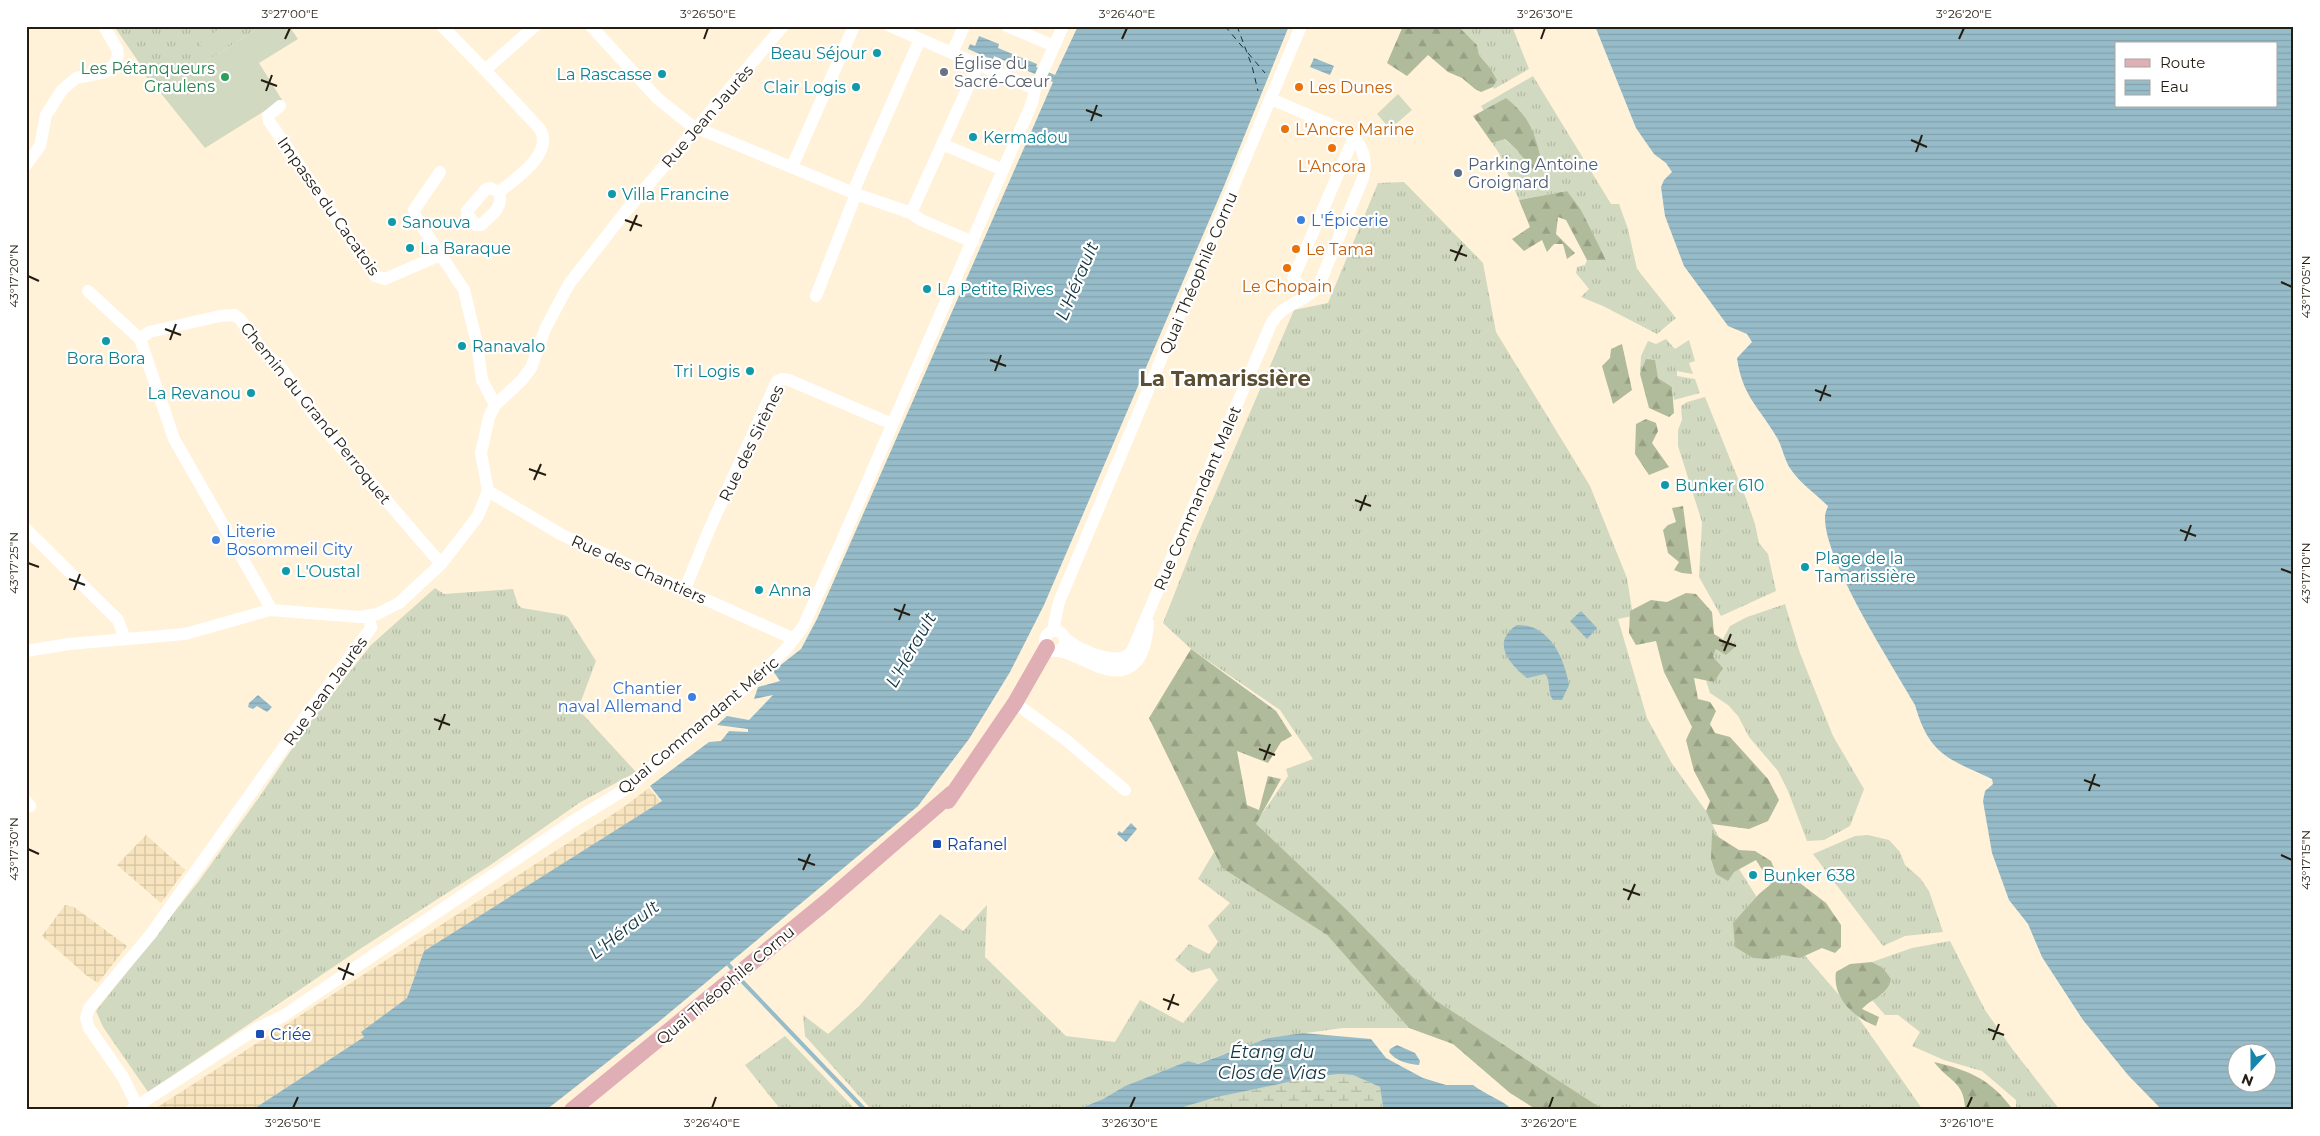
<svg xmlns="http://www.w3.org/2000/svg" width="2320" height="1136" font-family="Montserrat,sans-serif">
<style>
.industrial{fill:url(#industrial-grid)}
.grass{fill:url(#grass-tufts)}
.forest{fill:url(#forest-firs)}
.wetland{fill:url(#wetland-marsh)}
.pitch{fill:#d1d9c0}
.water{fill:url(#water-rules);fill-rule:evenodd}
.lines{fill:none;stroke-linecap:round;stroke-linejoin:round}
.stream{stroke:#97bcc9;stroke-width:4}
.ferry{stroke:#133641;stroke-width:1;stroke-dasharray:6 5;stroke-linecap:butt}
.minor{stroke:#fff;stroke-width:12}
.major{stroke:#e0afb5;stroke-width:16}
.ticks{fill:none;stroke:#231d12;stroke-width:2}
.culture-dot{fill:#0f9aa8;stroke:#fff;stroke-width:2}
.worship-dot{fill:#6b7280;stroke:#fff;stroke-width:2}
.leisure-dot{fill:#2e9e5b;stroke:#fff;stroke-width:2}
.food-dot{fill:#e8710a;stroke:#fff;stroke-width:2}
.service-dot{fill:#5c6f8a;stroke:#fff;stroke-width:2}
.shop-dot{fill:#3f7fe0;stroke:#fff;stroke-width:2}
.transit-dot{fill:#1a4fb4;stroke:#fff;stroke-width:2}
.labels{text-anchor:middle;stroke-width:4.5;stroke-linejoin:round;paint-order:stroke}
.culture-label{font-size:16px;fill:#0d838f;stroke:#fff;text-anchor:start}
.worship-label{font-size:16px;fill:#5b616d;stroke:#fff;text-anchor:start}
.leisure-label{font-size:16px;fill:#27864d;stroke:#fff;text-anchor:end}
.food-label{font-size:16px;fill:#c56008;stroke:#fff;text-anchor:start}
.street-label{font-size:16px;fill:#231d12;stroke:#fff}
.service-label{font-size:16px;fill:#4e5e75;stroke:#fff;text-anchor:start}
.shop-label{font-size:16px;fill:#366cbe;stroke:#fff;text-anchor:start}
.transit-label{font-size:16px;fill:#164399;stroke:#fff;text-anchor:start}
.water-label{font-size:18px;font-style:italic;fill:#133641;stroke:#fff}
.district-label{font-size:21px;font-weight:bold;fill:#5b4e33;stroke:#fff}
.neatline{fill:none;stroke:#231d12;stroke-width:2}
.ticks-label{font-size:12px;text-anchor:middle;fill:#231d12}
</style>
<defs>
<pattern id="industrial-grid" width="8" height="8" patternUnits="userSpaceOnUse" patternTransform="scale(1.25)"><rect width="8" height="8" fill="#f7e4be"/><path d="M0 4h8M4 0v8" fill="none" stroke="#d3c3a2"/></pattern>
<pattern id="grass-tufts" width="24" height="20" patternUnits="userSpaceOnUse" patternTransform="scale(1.25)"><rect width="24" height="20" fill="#d1d9c0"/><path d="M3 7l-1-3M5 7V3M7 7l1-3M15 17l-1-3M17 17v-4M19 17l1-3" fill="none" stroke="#b3baa4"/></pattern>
<pattern id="forest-firs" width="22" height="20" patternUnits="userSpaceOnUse" patternTransform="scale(1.25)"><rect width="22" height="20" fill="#b0bb9b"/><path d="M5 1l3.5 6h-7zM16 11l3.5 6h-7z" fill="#97a084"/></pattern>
<pattern id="wetland-marsh" width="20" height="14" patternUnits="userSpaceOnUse" patternTransform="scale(1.25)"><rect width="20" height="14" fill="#d1d9c0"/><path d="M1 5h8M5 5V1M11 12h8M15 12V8" fill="none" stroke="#b3baa4"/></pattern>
<pattern id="water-rules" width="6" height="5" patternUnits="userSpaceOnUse" patternTransform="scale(1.25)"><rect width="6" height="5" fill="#97bcc9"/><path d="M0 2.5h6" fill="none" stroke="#82a1ac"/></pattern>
</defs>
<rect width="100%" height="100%" fill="#fff2d9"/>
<!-- industrial -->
<path class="industrial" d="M649,788L661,802L424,951L407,998L362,1032L364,1037L252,1110H153L621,809Z
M146,835L185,870L161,903L117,865Z
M65,905L74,907L127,946L98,983L87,976L42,936Z"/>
<!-- grass -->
<path class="grass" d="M114,26H262L159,91L139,69L142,67Z
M1455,26H1512L1529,69L1494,89L1493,87L1496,80L1490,68L1479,55L1477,45L1461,29Z
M1533,76L1611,204H1619L1628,229L1637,269L1676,318L1657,334L1603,306L1581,297L1589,289L1576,273L1577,267L1585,265L1587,260L1606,259L1567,191L1519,200L1499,153L1492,143L1504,139L1517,150L1534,170L1506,98L1484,111L1481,106Z
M1404,182L1483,263L1496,332L1590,486L1627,578L1633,616L1618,619L1647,718L1671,762L1706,811L1717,834L1763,907L1858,1017L1923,1110H1604L1435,1000L1346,909L1255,824L1288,776L1286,769L1313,759L1280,710L1191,649L1163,623L1197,536L1294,310L1328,303L1378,183Z
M1666,339L1675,349L1689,340L1695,361L1689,363L1693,374L1677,371V376L1695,379L1700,393L1674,400L1672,387L1658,378L1640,374L1641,356L1648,341L1656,344Z
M1705,397L1747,501L1755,524L1759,543L1768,554L1776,591L1721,616L1699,577L1702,522L1678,446V430L1682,420L1681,406L1687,402Z
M435,588L444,594L513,589L518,605L522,608L564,615L568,617L596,661L578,709L636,772L579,803L489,866L360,949L148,1092L103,1027L96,1011L199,881L260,796L311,721L371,645Z
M1785,604L1800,653L1833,736L1864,789L1850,826L1824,840L1807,841L1788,791L1778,771L1749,737L1738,716L1728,705L1710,693L1706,680L1714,682L1713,657L1716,649L1735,646L1723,639L1730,626L1747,617Z
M1868,835L1889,840L1900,852L1905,865L1920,878L1929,891L1943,932L1905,936L1883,946L1813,854L1855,836Z
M1214,852L1222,868L1327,935L1409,1028H1343L1268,1038L1197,1064L1188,1061L1125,1086L1103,1099L1075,1110H872L805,1036L803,1015L828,1034L859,1006L940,914L963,931L987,905L985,957L1066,1036L1115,1042L1140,1000L1183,1023L1218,980L1210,968L1192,973L1175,960L1189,944L1209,954L1218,942L1208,926L1230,903L1198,879Z
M1950,941L1985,1010L2013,1050L2060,1110H2016V1100L1982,1071L1944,1060L1912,1046L1920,1032L1898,1015H1885L1871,999C1883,997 1888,991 1890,979L1883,968L1872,962L1912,948Z
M785,1036L856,1110H781L745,1065Z"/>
<!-- forest -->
<path class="forest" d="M1403,26H1455L1461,29L1477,45L1479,55L1490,68L1497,80L1493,87L1481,92L1475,89L1462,78L1448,72L1428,55L1407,76L1387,63Z
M1506,98C1531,118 1535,134 1542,164L1533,170L1517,150L1505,139L1492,143L1473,116Z
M1567,191L1581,210L1606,260H1587L1566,220L1558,217L1556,234L1575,253L1567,259L1563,244H1554L1547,252L1542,240L1524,251L1512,239L1530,227L1519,200Z
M1622,344L1632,390L1613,404L1602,366L1610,358L1611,349Z
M1646,359L1655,360L1658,378L1672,387L1674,413L1669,417L1649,408L1640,374Z
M1646,419L1656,423L1658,431L1652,443L1669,467L1649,475L1635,454L1636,424Z
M1683,506L1692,574L1682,573L1674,570L1679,562L1668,553L1663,530L1668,525L1676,522L1672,508Z
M1686,593L1696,594L1712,612L1714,634L1735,647L1726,655L1716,649L1713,657L1723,668L1714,682L1694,678L1698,699L1710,702L1716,711L1710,724L1715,733L1730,737L1768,779L1779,800L1768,821L1749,829L1712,824L1706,811L1710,801L1694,771L1686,740L1692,727L1664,672L1656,641L1636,645L1629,633L1630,611L1651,600L1667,602Z
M1191,649L1276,711L1292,736L1281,742L1268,763L1237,751L1247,805L1259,810L1268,776L1281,779L1256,824L1346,909L1435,1000L1604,1110H1537L1510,1093L1453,1044L1409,1028L1327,935L1222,868L1149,718Z
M1712,833L1739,850L1755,851L1771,861L1778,877L1796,880L1826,903L1841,925V947L1835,953L1822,948L1800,958L1783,955L1768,959L1753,958L1735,947L1733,923L1759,894L1771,884L1756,860L1734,872L1728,881L1716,874L1711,859Z
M1872,962L1883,968L1891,979C1887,997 1873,997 1862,1009L1879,1017L1876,1026C1854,1018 1832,997 1836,972L1850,964Z
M1934,1062C1969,1070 1992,1080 2013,1110H1967L1965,1108C1964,1081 1948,1081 1934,1062Z"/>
<!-- wetland -->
<path class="wetland" d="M1339,1074L1353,1075L1380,1087L1383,1107L1393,1110H1173C1227,1092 1283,1083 1339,1074Z"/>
<!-- pitch -->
<path class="pitch" d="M223,26H231L239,38L209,58L199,43Z
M262,26H289L298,39L259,63L282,100L205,148L159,91Z
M1398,94L1412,110L1390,129L1377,114Z
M1183,577L1201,585L1183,624L1166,616Z"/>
<!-- water -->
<path class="water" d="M1078,26H1289L1224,186L1044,605L1010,672L969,739L918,806L656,1024L546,1110H252L364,1037L361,1032L407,998L424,951L662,801L650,786L709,742L721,741L729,731L748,732V729L717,725L727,716L749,720L773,695L754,699L758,687L780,681L773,671L801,649L817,619L1053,82L994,56L993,60L968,49L970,44L975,46L979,36L999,44L998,48L1037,64L1036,67L1055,75Z
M1595,26H2294V1110H2162L2128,1075L2083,1020L2042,957L2028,924L2009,900L1992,853L1983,801L1985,791L1993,784L1992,779C1949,759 1929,755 1915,705C1892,664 1824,561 1825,517C1825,513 1827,509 1828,506C1816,494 1802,485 1792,471C1784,461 1783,447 1776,436C1758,406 1742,395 1737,358L1752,342L1747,334L1728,326L1684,266L1665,216L1661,187L1664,180L1672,172L1666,163L1654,154L1636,128ZM2116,44H2276V106H2116ZM2238,1054H2268V1084H2238Z
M1314,58L1334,66L1330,75L1310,67Z
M1581,611L1597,628L1587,639L1570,621Z
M1517,625C1549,624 1564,657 1569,685L1562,700H1553C1547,692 1551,680 1545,674L1527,678C1508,663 1491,642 1517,625Z
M258,695L272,707L267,712L257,706L253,709L248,707L249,703Z
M1131,823L1137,829L1126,842L1117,834L1119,831L1122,833Z
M1303,1033L1371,1039L1386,1058L1423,1078L1446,1085H1473C1486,1095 1501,1099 1513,1110H1393L1383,1107L1380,1087L1353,1075L1339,1074L1308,1078L1217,1097L1173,1110H1076L1103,1099L1125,1086L1188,1061L1198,1064L1268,1038Z
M1397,1045L1415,1053L1420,1061L1419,1065C1407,1064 1396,1061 1389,1052L1390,1049Z"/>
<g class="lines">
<!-- stream -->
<path class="stream" d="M728,964L735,972
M739,978L865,1110"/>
<!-- ferry -->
<path class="ferry" d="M1225,26L1245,50
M1237,26L1252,66L1258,91
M1248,53L1265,73"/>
<!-- minor -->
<path class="minor" d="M442,26L485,70
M591,26L657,98L692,126L856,194L911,213L921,220L973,242
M890,26L1035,89
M1007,26L1054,46
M952,53L964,26
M280,106L268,116L269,121L375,276L385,279L440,255
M942,144L1003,170
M26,165L40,146L46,115L62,90L76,78L106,72L115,64L118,55L117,49L104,26
M792,167L854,26
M440,172L414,210L415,216L464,290L477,344L482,380L495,405
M490,188L499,192C504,208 491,215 481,225H476L467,214V211L486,189Z
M499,192C516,178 554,154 540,129L485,70L535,26
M853,192L920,39
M911,213L978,65
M88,291L140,339L174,439L269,605L270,610
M1310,294L1293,279L1354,137
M816,296L856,194
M140,339L149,332L220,316L234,315L240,319L264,352L281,368L319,422L441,564
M488,491L562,535L794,639
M26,529L118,620L125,639
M685,589L709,530L777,381L782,379L789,380L892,424
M1056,630L1054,625L1059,602L1301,26
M1045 641a10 10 0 1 1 20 0a10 10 0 1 1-20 0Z
M1066,639C1079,650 1119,669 1132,651L1271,324C1283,302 1306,303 1319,285L1363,178C1368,160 1363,146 1350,133L1271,99
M26,651L69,644L185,634L270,610L360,617L377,614L399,603L441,564L478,516L488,491L481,453L489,417L495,405L521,381L531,368L546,327L569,284L626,211L783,26
M1059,651C1073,654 1086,662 1099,667C1135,680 1146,654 1148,623
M1015,703L1066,740L1125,790
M26,801L30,806
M137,1106L123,1077L89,1028L86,1018L89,1008L151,934L298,727L371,628L369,615
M131,1110L256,1029L283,1016L573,821L629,787L758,677L786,649L803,627L840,545L1032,103L1035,89L1063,26"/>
<!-- major -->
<path class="major" d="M948,801L1015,703L1047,647
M572,1110L826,902L952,793"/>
</g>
<!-- ticks -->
<path class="ticks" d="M285,39L290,28M704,39L708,28M1122,39L1127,28M1541,39L1545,28M1959,39L1964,28M261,80L277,86M266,91L272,75M1086,110L1102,116M1091,121L1097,105M1911,140L1927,147M1916,152L1922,135M625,220L642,226M630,231L637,215M1450,250L1467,256M1455,261L1462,245M28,276L39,281M2281,282L2292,287M165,329L181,335M170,340L176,324M990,360L1006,366M995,371L1001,355M1815,390L1831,396M1820,401L1826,385M529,469L546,475M534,480L541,464M1355,500L1371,506M1360,511L1366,495M2180,530L2196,536M2185,541L2191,525M28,563L39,567M2281,569L2292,573M69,579L85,585M74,590L80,574M894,609L910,615M899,620L905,604M1719,640L1736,646M1724,651L1731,634M434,719L450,725M439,730L445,714M1259,749L1275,755M1264,760L1270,744M2084,780L2100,786M2089,791L2095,774M28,849L39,854M2281,855L2292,860M798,859L815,865M803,870L810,854M1623,889L1640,895M1628,900L1635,884M338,968L354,975M343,980L349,963M1163,999L1179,1005M1168,1010L1174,994M1988,1029L2004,1035M1993,1040L1999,1024M293,1108L298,1097M712,1108L716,1097M1130,1108L1135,1097M1549,1108L1553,1097M1967,1108L1972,1097"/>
<!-- markers -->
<g class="culture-dot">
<circle cx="877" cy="53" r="5"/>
<circle cx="662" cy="74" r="5"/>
<circle cx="856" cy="87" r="5"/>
<circle cx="973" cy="137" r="5"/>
<circle cx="612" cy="194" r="5"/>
<circle cx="392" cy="222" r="5"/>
<circle cx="410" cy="248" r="5"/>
<circle cx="927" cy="289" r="5"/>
<circle cx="106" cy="341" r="5"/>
<circle cx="462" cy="346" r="5"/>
<circle cx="750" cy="371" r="5"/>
<circle cx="251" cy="393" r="5"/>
<circle cx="1665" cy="485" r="5"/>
<circle cx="1805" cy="567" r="5"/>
<circle cx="286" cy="571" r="5"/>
<circle cx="759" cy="590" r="5"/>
<circle cx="1753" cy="875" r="5"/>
</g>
<circle class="worship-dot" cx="944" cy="72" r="5"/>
<circle class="leisure-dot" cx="225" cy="77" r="5"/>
<g class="food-dot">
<circle cx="1299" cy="87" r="5"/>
<circle cx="1285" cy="129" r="5"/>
<circle cx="1332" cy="148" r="5"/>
<circle cx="1296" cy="249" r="5"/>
<circle cx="1287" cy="268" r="5"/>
</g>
<circle class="service-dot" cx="1458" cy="173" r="5"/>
<g class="shop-dot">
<circle cx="1301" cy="220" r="5"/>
<circle cx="216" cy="540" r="5"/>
<circle cx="692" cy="697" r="5"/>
</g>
<g class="transit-dot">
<rect x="932" y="839" width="10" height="10" rx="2.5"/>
<rect x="255" y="1029" width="10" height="10" rx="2.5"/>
</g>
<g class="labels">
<!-- culture labels -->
<g class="culture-label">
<text x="867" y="59" text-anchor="end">Beau Séjour</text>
<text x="652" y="80" text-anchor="end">La Rascasse</text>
<text x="846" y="93" text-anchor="end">Clair Logis</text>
<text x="983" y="143">Kermadou</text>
<text x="622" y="200">Villa Francine</text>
<text x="402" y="228">Sanouva</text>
<text x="420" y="254">La Baraque</text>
<text x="937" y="295">La Petite Rives</text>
<text x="472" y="352">Ranavalo</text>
<text x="106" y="364" text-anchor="middle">Bora Bora</text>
<text x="740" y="377" text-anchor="end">Tri Logis</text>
<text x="241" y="399" text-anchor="end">La Revanou</text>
<text x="1675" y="491">Bunker 610</text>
<text x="1815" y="564">Plage de la<tspan x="1815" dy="18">Tamarissière</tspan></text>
<text x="296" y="577">L'Oustal</text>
<text x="769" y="596">Anna</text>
<text x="1763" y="881">Bunker 638</text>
</g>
<!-- worship labels -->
<g class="worship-label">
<text x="954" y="69">Église du<tspan x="954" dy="18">Sacré-Cœur</tspan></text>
</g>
<!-- leisure labels -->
<g class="leisure-label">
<text x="215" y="74">Les Pétanqueurs<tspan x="215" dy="18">Graulens</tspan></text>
</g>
<!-- food labels -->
<g class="food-label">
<text x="1309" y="93">Les Dunes</text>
<text x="1295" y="135">L'Ancre Marine</text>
<text x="1332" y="172" text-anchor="middle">L'Ancora</text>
<text x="1306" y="255">Le Tama</text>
<text x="1287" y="292" text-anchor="middle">Le Chopain</text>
</g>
<!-- street labels -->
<g class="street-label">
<text transform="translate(707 116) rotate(-49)" y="6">Rue Jean Jaurès</text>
<text transform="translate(329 206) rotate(55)" y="6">Impasse du Cacatois</text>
<text transform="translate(1198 273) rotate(-67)" y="6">Quai Théophile Cornu</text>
<text transform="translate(316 413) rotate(51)" y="6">Chemin du Grand Perroquet</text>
<text transform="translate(751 443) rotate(-64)" y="6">Rue des Sirènes</text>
<text transform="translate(1197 498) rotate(-67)" y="6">Rue Commandant Malet</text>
<text transform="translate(639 569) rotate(24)" y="6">Rue des Chantiers</text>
<text transform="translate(325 691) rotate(-54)" y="6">Rue Jean Jaurès</text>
<text transform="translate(698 725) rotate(-40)" y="6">Quai Commandant Méric</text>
<text transform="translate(725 985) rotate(-40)" y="6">Quai Théophile Cornu</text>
</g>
<!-- service labels -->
<g class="service-label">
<text x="1468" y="170">Parking Antoine<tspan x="1468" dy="18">Groignard</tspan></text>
</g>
<!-- shop labels -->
<g class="shop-label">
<text x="1311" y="226">L'Épicerie</text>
<text x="226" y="537">Literie<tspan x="226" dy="18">Bosommeil City</tspan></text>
<text x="682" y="694" text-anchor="end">Chantier<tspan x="682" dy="18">naval Allemand</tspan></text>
</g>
<!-- transit labels -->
<g class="transit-label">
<text x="947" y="850">Rafanel</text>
<text x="270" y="1040">Criée</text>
</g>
<!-- water labels -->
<g class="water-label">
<text transform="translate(1077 281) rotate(-67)" y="6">L'Hérault</text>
<text transform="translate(911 650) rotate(-60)" y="6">L'Hérault</text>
<text transform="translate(624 930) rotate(-38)" y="6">L'Hérault</text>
<text x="1272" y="1058">Étang du<tspan x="1272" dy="21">Clos de Vias</tspan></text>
</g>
<!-- district labels -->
<g class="district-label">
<text x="1225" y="386">La Tamarissière</text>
</g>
</g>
<!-- border -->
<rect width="2320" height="1136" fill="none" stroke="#ffffff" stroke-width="55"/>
<!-- legend -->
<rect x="2115" y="42" width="162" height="65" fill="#ffffff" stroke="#a7a5a0"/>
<rect x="2125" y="59" width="25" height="8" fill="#e0afb5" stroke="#a7a5a0"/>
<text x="2160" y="68" font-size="15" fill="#231d12">Route</text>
<rect x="2125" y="80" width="25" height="15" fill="url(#water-rules)" stroke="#a7a5a0"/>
<text x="2160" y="92" font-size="15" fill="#231d12">Eau</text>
<!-- north arrow -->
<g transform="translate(2252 1068) rotate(201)"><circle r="24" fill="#ffffff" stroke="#a7a5a0"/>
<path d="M0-4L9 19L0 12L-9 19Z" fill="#1684ab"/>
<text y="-8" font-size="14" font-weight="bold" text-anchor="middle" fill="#231d12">N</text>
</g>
<rect x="28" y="28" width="2264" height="1080" class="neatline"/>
<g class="ticks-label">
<text x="290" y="18">3°27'00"E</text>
<text x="708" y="18">3°26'50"E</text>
<text x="1127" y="18">3°26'40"E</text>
<text x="1545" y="18">3°26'30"E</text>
<text x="1964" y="18">3°26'20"E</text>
<text transform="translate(14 276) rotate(-90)" y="4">43°17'20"N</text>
<text transform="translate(2306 287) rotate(-90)" y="4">43°17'05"N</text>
<text transform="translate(14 563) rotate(-90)" y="4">43°17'25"N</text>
<text transform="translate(2306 573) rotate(-90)" y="4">43°17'10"N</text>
<text transform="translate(14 849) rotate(-90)" y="4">43°17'30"N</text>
<text transform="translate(2306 860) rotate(-90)" y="4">43°17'15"N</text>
<text x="293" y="1127">3°26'50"E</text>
<text x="712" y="1127">3°26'40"E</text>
<text x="1130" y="1127">3°26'30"E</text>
<text x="1549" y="1127">3°26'20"E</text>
<text x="1967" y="1127">3°26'10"E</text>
</g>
</svg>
